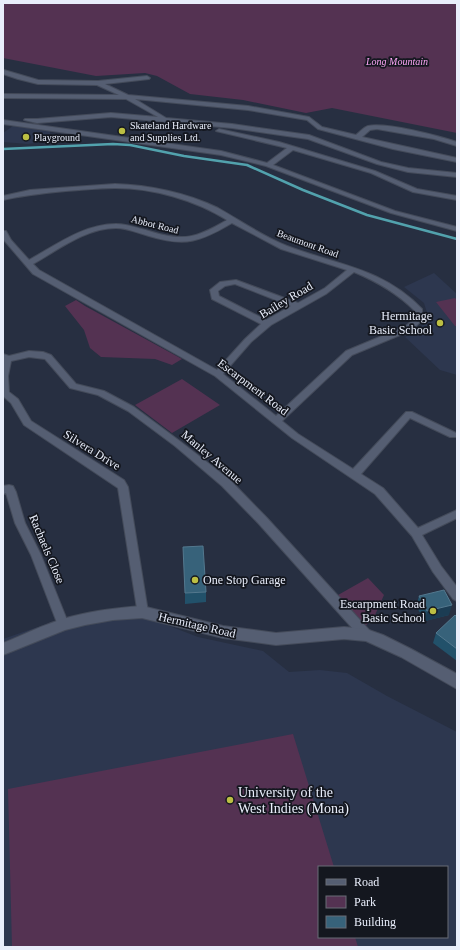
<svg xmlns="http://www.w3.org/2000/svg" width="460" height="950" font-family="'Times New Roman',serif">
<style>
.built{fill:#2d374f;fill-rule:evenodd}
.green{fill:#543252}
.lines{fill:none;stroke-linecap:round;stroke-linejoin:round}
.stream{stroke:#52a2ad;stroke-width:2.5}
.minor-casing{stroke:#444b5a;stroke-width:2}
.tertiary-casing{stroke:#444b5a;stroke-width:2}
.minor{fill:#555e72;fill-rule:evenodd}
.tertiary{fill:#555e72;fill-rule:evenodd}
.wall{fill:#22516a}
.shaded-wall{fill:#1b3c53}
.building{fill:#37627a;stroke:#53788e}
.poi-dot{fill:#bcbf43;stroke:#14171f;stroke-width:1.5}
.labels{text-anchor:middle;stroke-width:3.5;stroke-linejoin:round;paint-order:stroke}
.far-park-label{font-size:10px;font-style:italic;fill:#fea7f7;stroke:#14171f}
.far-poi-label{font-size:10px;fill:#e9eefb;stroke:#14171f;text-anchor:start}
.far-street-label{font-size:10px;fill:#e9eefb;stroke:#14171f}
.street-label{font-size:12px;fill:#e9eefb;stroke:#14171f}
.poi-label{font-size:12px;fill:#e9eefb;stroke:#14171f;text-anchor:end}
.near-poi-label{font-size:14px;fill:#e9eefb;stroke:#14171f;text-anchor:start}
</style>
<rect width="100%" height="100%" fill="#272f41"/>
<!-- built -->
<path class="built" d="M13,126L50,131V141L28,144L3,142V133Z
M434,273L457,294V375L440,370L405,337L419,330L428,316L424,303L404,287Z
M151,619L198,637L263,651L289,672L320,670L347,673L387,696L457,732V947H3V639L58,620ZM319,867H447V937H319Z"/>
<!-- green -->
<path class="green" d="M3,3H457V133L332,108L306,113L243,100L190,94L157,76L145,73L96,76L3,58Z
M455,298L457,300V326H455L436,302Z
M76,300L85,306L182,359L172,365L155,359L101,357L90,348L84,330L65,306Z
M182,379L220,405L172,433L135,405Z
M368,578L384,595L375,615L363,629L331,599Z
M293,734L334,867H319V937H355L358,947H12L8,789Z"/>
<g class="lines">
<!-- stream -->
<path class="stream" d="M3,149L113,144L130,145L184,156L247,165L303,190L367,215L457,239"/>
<!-- minor casing -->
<g class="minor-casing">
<path id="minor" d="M4,70L38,80L98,81L147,76L150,78L149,79L105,84L128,95L248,106L309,117L322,127L356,135C360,132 364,127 368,126C386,122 439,136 457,142V146L434,139L377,129L370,130L362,137L457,158V162L393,149L318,129L307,120L248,110L135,99L166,118L232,124L309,135L381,162L408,168L457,173V177L408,172L377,164L308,139L232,128L111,117L37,123L24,120L25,119H37L111,113L158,117L126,99L3,98V94L119,95L97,85L38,84L18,79L3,74Z
M3,120L221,151L267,163L287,148L216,131L219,129L279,142L375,171L417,189L457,196V200L413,192L371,173L293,150L273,165L395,211L457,227V231L391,213L266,166L221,155L3,124Z
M115,184C149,185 187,193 218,208C241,221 262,236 287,246C337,265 383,268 422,309V320L412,330L352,355L282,421L298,434L353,469L406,412H412L456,433V437H450L410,418L361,474L383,488L418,528L457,510V518L422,535L441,566L457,587V601L453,599L433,572L412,536L375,494L292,438L215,376L33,274L3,239V231H6L11,240L29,260C56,245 84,224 116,224C127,224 138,228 149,231C184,242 196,238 227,220C195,200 153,188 115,188C98,188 82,190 66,191C45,193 24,195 3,200V196L30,190ZM232,223L281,249L347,270L325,288L298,303L236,280L220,282L210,290L212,299L261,324L245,339L217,370L39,270L33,264C58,250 86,228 116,228C127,228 138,233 149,236C185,247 200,242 232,223ZM354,272C378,282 397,293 415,311L414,319L406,326L346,351L276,416L223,374L251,342L271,325L326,294ZM235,284L291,306L266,320L219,296L218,291L225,286Z
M29,351L43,352L51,355L76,384L104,391L134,407L181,442L230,480L267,518L370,631L372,635L370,639L366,640L362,639L259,524L222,486L175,446L128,411L98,395L70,388L45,359L29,357L11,361L8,376L9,392L18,399L31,421L124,480L128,487L148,612L146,615L142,617L138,615L118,488L24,425L11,403L3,396V354L9,356Z
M9,485L13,486L16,492L25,523L41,555L69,625L67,628L63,630L59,628L31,555L15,523L6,493L3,494V486Z"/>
</g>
<!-- tertiary casing -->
<g class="tertiary-casing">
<path id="tertiary" d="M142,606L223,626L276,633L344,627L366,629L383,635L411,649L457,674V689L401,657L366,641L344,639L276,645L223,638L142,618L113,620L85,625L65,630L3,655V643C23,635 43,625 63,619C89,611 115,608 142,606Z"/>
</g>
<!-- minor -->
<use href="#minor" class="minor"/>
<!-- tertiary -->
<use href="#tertiary" class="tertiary"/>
</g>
<!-- wall -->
<path class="wall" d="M206,592V602L185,604V593Z
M419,596L449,615L425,621L416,606Z
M457,617V661L433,643L436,633Z"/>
<!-- shaded-wall -->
<path class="shaded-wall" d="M452,605L449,615L425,621L427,611Z"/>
<!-- building -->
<path class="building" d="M203,546L206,592L185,593L183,547Z
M444,590L452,605L427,611L419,596Z
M455,615L457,617V649L436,633Z"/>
<!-- markers -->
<g class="poi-dot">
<circle cx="122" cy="131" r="4"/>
<circle cx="26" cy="137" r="4"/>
<circle cx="440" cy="323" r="4"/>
<circle cx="195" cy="580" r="4"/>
<circle cx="433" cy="611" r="4"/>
<circle cx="230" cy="800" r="4"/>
</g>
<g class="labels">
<!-- far-park labels -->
<g class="far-park-label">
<text x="397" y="65">Long Mountain</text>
</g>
<!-- far-poi labels -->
<g class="far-poi-label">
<text x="130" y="129">Skateland Hardware<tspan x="130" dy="12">and Supplies Ltd.</tspan></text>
<text x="34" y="141">Playground</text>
</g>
<!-- far-street labels -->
<g class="far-street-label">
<text transform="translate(155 224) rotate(14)" y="4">Abbot Road</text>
<text transform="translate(308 243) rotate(20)" y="4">Beaumont Road</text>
</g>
<!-- street labels -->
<g class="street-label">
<text transform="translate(286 300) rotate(-31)" y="4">Bailey Road</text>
<text transform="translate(253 387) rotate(37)" y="4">Escarpment Road</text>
<text transform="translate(92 450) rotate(32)" y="4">Silvera Drive</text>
<text transform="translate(212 457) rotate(40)" y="4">Manley Avenue</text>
<text transform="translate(47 549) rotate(67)" y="4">Rachaels Close</text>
<text transform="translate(197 625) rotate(13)" y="4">Hermitage Road</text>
</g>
<!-- poi labels -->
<g class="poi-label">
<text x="432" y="320">Hermitage<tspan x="432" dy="14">Basic School</tspan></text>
<text x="203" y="584" text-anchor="start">One Stop Garage</text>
<text x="425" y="608">Escarpment Road<tspan x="425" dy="14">Basic School</tspan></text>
</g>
<!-- near-poi labels -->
<g class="near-poi-label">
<text x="238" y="797">University of the<tspan x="238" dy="16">West Indies (Mona)</tspan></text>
</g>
</g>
<!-- border -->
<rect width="460" height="950" fill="none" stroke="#e9eefb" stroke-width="8"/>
<!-- legend -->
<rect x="318" y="866" width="130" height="72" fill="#14171f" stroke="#696d77"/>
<rect x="326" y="879" width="20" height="6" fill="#555e72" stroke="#696d77"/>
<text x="354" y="886" font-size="12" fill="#e9eefb">Road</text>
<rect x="326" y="896" width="20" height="12" fill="#543252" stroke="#696d77"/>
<text x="354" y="906" font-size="12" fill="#e9eefb">Park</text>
<rect x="326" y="916" width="20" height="12" fill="#37627a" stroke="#696d77"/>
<text x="354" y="926" font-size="12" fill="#e9eefb">Building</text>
</svg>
